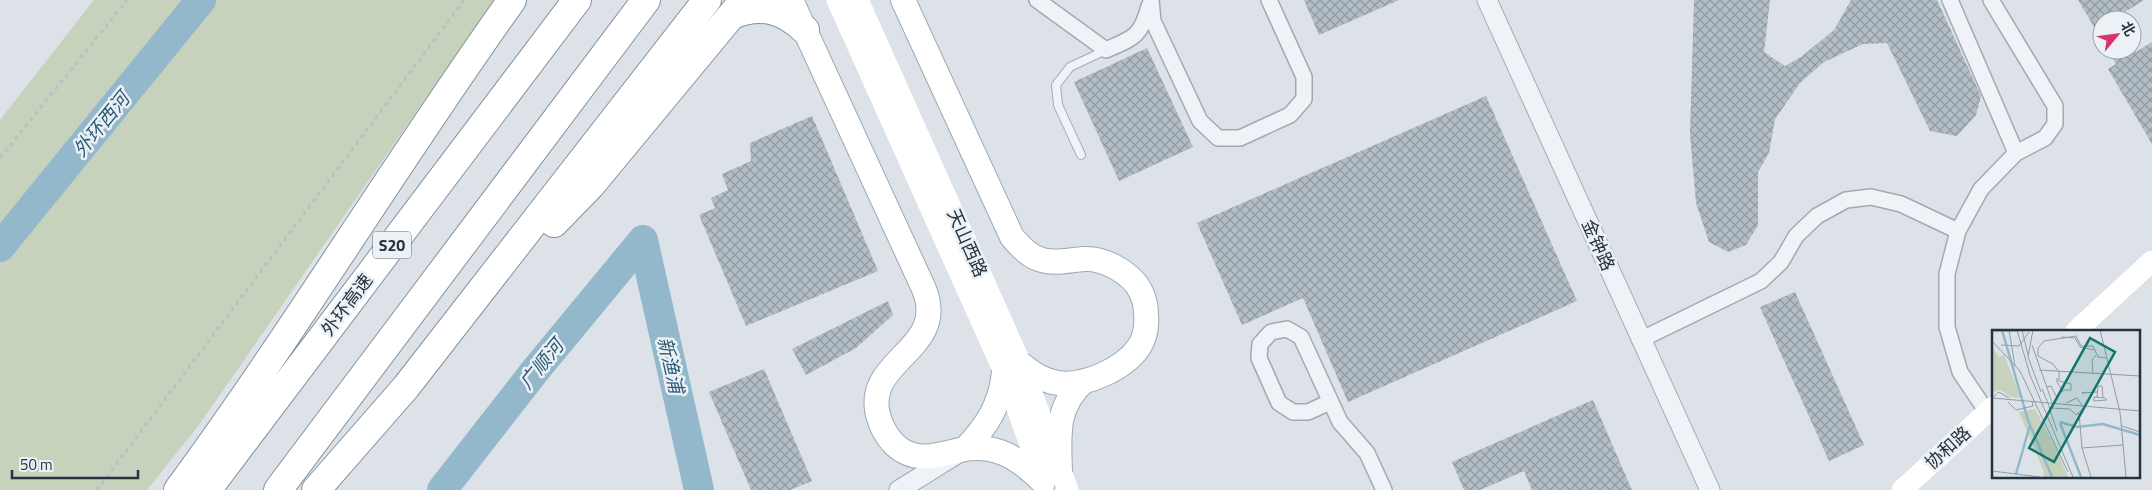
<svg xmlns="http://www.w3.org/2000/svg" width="2152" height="490" font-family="'Titillium Web','Noto Sans SC',sans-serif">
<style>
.park{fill:#c6d2bc}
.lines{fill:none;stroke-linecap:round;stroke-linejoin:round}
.river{stroke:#93b8cc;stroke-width:30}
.building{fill:url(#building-cross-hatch)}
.service-casing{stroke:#a1aab2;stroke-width:10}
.minor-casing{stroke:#a1aab2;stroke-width:18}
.tertiary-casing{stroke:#a1aab2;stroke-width:21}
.primary-casing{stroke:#9aa9b4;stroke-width:26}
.motorway-casing{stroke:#82939f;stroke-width:30}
.path{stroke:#bac0c6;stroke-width:3;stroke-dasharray:4 4;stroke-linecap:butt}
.service{stroke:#eff2f6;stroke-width:8}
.minor{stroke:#eff2f6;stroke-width:15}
.tertiary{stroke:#eff2f6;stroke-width:19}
.secondary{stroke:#fff;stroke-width:21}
.primary{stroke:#fff;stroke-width:24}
.motorway{stroke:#fff;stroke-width:28}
.labels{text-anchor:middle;stroke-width:5;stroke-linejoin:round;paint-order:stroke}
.shield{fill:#ebf1f5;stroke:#606c76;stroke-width:1}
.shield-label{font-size:16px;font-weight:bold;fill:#24333f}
.street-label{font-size:18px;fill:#24333f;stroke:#ebf1f5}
.water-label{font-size:19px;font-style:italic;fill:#2b5a76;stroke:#ebf1f5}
.inset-river{fill:none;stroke:#93b8cc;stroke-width:2.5}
.inset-road{fill:none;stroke:#929ca4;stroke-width:1}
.view{fill:#0f766e;fill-opacity:0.15;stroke:#0f766e;stroke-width:2.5}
.inset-edge{fill:none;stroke:#24333f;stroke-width:2.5}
</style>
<defs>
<pattern id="building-cross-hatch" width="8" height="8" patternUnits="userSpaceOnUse" patternTransform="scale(1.25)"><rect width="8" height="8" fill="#b2bdc5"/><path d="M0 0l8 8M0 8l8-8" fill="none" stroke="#919aa1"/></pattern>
</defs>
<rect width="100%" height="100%" fill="#dce2e8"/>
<!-- park -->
<path class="park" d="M94,0H494L199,425L147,490H0V120Z"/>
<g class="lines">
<!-- river -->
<path class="river" d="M643,240L699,490
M0,247L201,0
M442,490L534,372L643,240"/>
</g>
<!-- building -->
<path class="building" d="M1304,0H1399L1319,35Z
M1694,0H1770L1764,52L1785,66L1801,57L1834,30L1851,0H1937L1981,96L1976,115L1957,136L1930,131L1887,43L1863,44L1824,62L1800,83L1775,119L1769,153L1758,172V225L1746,245L1728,252L1709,242L1696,203L1690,134Z
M2078,0H2144L2112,20H2102V40Z
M2152,42V144L2108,69L2116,64L2108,50H2135L2136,52Z
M1147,48L1193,147L1119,181L1074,82Z
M1486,96L1577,301L1348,402L1303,298L1242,325L1197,223Z
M812,116L878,271L746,326L699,215L715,208L711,198L728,190L722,174L751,161L750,143Z
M1795,292L1864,445L1829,461L1760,307Z
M888,301L893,315L856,348L806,375L792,349Z
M764,369L812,481L790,490H751L709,392Z
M1593,400L1632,490H1532L1524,471L1480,490H1464L1452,462Z"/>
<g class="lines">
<!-- service casing -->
<g class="service-casing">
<path id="service" d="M1081,155L1058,105L1056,85L1070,67L1106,50"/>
</g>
<!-- minor casing -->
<g class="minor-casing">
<path id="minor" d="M1037,0L1106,50C1133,38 1141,37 1149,6
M1151,0L1153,21L1200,121L1218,138H1240L1290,115L1304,99V77L1269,0
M1950,0L2016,153
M1640,340L1761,281L1781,262L1796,236L1817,216L1846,200L1871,197L1901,204L1958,231
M1330,402L1308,412H1293L1279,403L1259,358L1260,344L1271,332L1287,329L1301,337L1340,422L1367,453L1384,490
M1987,412L1960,372L1947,327V274L1958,231L1981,189L2016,153L2045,138L2055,124V106L1991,0"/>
</g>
<!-- tertiary casing -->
<g class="tertiary-casing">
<path id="tertiary" d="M1487,0L1710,490
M899,490L957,454"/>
</g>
<!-- primary casing -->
<g class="primary-casing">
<path id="primary" d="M791,0L924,289C949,350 864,359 878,415C881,427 887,437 895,445C924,472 957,442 989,449C1011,453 1028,467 1043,482
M903,0L1012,237C1020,246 1029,257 1042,260C1055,264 1070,260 1084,259C1103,258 1125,270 1137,285C1143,294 1146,304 1146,314C1147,325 1145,338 1139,347C1124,369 1084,387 1058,383C1043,381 1032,373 1021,364
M965,449C987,426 1001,404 1004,372
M1060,472C1059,436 1055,407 1084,381"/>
</g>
<!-- motorway casing -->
<g class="motorway-casing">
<path id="motorway" d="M732,15C760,3 783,9 805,30
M554,223L591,185L744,0
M178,490C295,331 397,161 512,0
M207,490L577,0
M278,490L646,0
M316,490L406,387L707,0"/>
</g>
<!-- path -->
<path class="path" d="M0,158L127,0
M97,490L464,0"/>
<!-- service -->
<use href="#service" class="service"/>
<!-- minor -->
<use href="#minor" class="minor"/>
<!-- tertiary -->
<use href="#tertiary" class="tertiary"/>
<!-- secondary -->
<path class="secondary" d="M837,0L1004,372L1044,484
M858,0L1021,364L1068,490
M2076,331L2152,261
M1902,490L1993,407"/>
<!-- primary -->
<use href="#primary" class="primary"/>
<!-- motorway -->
<use href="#motorway" class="motorway"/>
</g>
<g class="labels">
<!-- shield labels -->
<rect class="shield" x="373" y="231.5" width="38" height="27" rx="4"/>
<g class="shield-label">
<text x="392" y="251">S20</text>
</g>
<!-- street labels -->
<g class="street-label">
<text transform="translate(967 243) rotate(66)" y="6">天山西路</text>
<text transform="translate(1598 245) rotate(66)" y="6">金钟路</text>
<text transform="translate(347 305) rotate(-53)" y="6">外环高速</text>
<text transform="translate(1948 448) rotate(-42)" y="6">协和路</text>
</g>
<!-- water labels -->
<g class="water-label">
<text transform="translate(101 124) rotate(-51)" y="7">外环西河</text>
<text transform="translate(541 364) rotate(-51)" y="7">广顺河</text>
<text transform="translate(671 365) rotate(77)" y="7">新渔浦</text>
</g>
</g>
<!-- overview -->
<g transform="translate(1992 330)">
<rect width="148" height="148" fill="#dce2e8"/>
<path d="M0,17L7,27L12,25L29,68L18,67L9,60L0,62ZM43,79L65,120L76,147H51L52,142L27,82Z" fill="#c6d2bc"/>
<path class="inset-river" d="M10,0L36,90L60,147M68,92L85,97L111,94L148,105M68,93L89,147M24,144L38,95"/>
<path class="inset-road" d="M17,0L23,36M25,0L38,45L81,147M30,0L36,25M41,0L36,27L49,62M108,0L128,82L134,147M0,1H28M69,7L83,8L88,17L102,20M0,11L28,41L76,142M9,15L27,16L37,2M40,15L60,72M47,40L148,46M101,44L100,30L104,25M65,48V52L70,60H79V54L67,51V42L61,34L46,26V18L52,11L84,6L89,16H101L106,27L114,28M55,57L59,56L64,66L71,61M50,59L58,78L78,79L84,85L91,79M95,62L90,63L105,62M102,67L113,68L115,70L102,71ZM105,67L106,56H110L111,68M0,68L148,81M0,68L7,62L17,68M16,72L24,80L41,76L40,71M74,73L85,68L91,77M57,77L65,101M87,83L90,118L99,147M130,96L148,102M90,118L131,115M0,141L48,147"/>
<path class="view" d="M98,8L123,22L62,132L37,118Z"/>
<rect width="148" height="148" class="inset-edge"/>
</g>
<!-- north arrow -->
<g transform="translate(2117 35) rotate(61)"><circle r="24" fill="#ebf1f5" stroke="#9ba5ac"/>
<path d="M0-4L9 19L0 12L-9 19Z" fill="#da336a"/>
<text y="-8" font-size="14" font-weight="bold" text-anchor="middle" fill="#24333f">北</text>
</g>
<!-- scale -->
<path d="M12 470v8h126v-8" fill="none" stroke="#24333f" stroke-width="2.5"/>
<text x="20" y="470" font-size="15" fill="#24333f" stroke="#ebf1f5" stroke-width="4" paint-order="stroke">50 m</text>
</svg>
